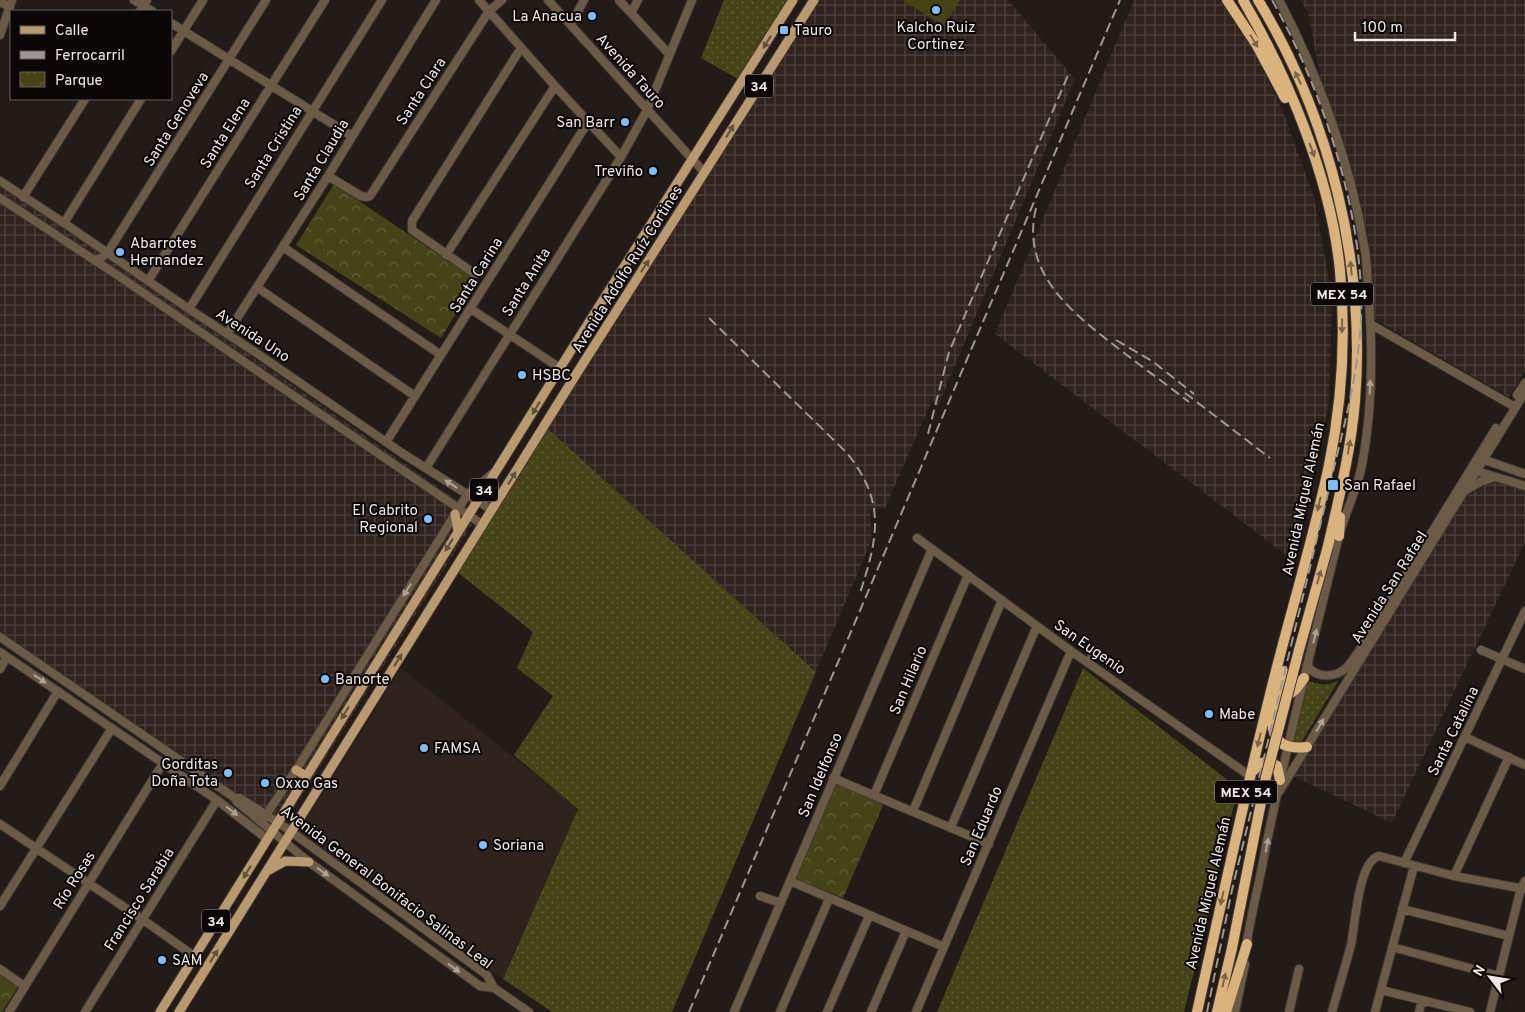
<svg xmlns="http://www.w3.org/2000/svg" width="1525" height="1012" font-family="Overpass,sans-serif">
<style>
.built{fill:#30221d}
.industrial{fill:url(#industrial-grid)}
.grass{fill:url(#grass-dots)}
.park{fill:url(#park-crowns)}
.pitch{fill:#464417}
.lines{fill:none;stroke-linecap:round;stroke-linejoin:round}
.minor-casing{stroke:#3f3835;stroke-width:10}
.major-casing{stroke:#3f3835;stroke-width:11}
.highway-casing{stroke:#3f3835;stroke-width:12}
.minor{stroke:#6b5b46;stroke-width:8}
.major{stroke:#b9996d;stroke-width:9}
.highway{stroke:#d9b27c;stroke-width:10}
.rail{stroke:#9d9794;stroke-width:2;stroke-dasharray:10 5;stroke-linecap:butt}
.highway-bridge-casing{stroke:#3f3835;stroke-width:12;stroke-linecap:butt}
.highway-bridge{stroke:#d9b27c;stroke-width:10}
.oneway{fill:#7c6547}
.oneway2{fill:#62503a}
.oneway3{fill:#aca296}
.poi-dot{fill:#7dbef9;stroke:#0a0706;stroke-width:2}
.labels{text-anchor:middle;stroke-width:4;stroke-linejoin:round;paint-order:stroke}
.shield{fill:#0a0706;stroke:#a9a4a2;stroke-width:1}
.shield-label{font-size:14px;font-weight:bold;fill:#ede8e5}
.poi-label{font-size:15px;fill:#ede8e5;stroke:#0a0706;text-anchor:start}
.street-label{font-size:15px;fill:#ede8e5;stroke:#0a0706}
</style>
<defs>
<pattern id="industrial-grid" width="8" height="8" patternUnits="userSpaceOnUse" patternTransform="scale(1.25)"><rect width="8" height="8" fill="#30221d"/><path d="M0 4h8M4 0v8" fill="none" stroke="#4e423e"/></pattern>
<pattern id="grass-dots" width="8" height="8" patternUnits="userSpaceOnUse" patternTransform="scale(1.25)"><rect width="8" height="8" fill="#464417"/><path d="M2 2h.1M6 6h.1" fill="none" stroke="#615f39" stroke-width="1.8" stroke-linecap="round"/></pattern>
<pattern id="park-crowns" width="20" height="18" patternUnits="userSpaceOnUse" patternTransform="scale(1.25)"><rect width="20" height="18" fill="#464417"/><path d="M2 6a3 3 0 1 1 6 0M12 15a3 3 0 1 1 6 0" fill="none" stroke="#615f39"/></pattern>
</defs>
<rect width="100%" height="100%" fill="#231b18"/>
<!-- built -->
<path class="built" d="M401,668L578,808L503,979L298,833Z"/>
<!-- industrial -->
<path class="industrial" d="M817,0H902L943,25L960,0H1008L1075,79L938,406L932,401L885,508L870,511L872,539L816,672L548,429Z
M1134,0H1219L1247,35L1283,112L1314,197L1332,298L1329,403L1294,561L995,334Z
M1300,0H1525V371L1509,397L1374,319L1367,231L1320,76L1308,12Z
M0,183L15,190L478,515L277,835L0,638Z
M1483,469L1525,481V542L1392,823L1293,776Z"/>
<!-- grass -->
<path class="grass" d="M724,0H787L738,79L701,58Z
M548,429L816,672L672,1012H552L503,979L578,809L514,755L553,696L517,668L533,632L457,572Z
M1083,668L1238,788L1184,1012H937Z
M1307,680C1317,685 1330,686 1339,680L1302,741L1299,743H1291Z"/>
<!-- park -->
<path class="park" d="M334,184L476,280L441,338L296,245Z
M838,783L884,803L843,898L797,879L795,875L833,785Z
M0,975L18,987L2,1012H0Z"/>
<!-- pitch -->
<path class="pitch" d="M902,0H960L944,26Z"/>
<g class="lines">
<!-- minor casing -->
<g class="minor-casing">
<path id="minor" d="M134,0L152,11
M479,0L555,86L621,157
M548,0L704,172
M619,0L669,54
M0,2L10,7
M140,11L147,0
M631,13L638,0
M171,23L352,136
M571,24L584,0
M0,35L12,0
M171,51L203,0
M328,176L361,196L366,197L370,196L489,11L502,0
M0,181L64,223L189,309L258,354L402,453L492,510
M23,197L85,99
M0,198L120,277L483,525
M64,223L141,99
M283,247L441,355
M446,255L555,86
M94,260L101,258L108,252L266,0
M475,274L412,230V221L521,48
M148,281L325,0
M258,288L415,396
M189,309L382,0
M471,309L560,368
M1372,325L1515,407
M227,334L328,176L436,0
M1517,395L1525,383
M386,442L588,122
M1479,458L1525,474
M426,468L621,157L647,110L692,0
M1473,470L1525,486
M1466,490L1480,482L1494,477
M917,538L1071,651L1250,776
M0,637L235,798L237,802C262,822 285,843 309,862L480,986L494,988
M1481,650L1525,669
M0,652L217,800L267,839
M1088,663L1096,651
M1307,665C1316,679 1336,678 1347,667C1351,663 1354,658 1357,654L1496,428
M0,669L7,657
M1465,737L1525,765
M833,778L989,844
M0,786L58,691
M1279,792L1525,392
M874,795L968,575
M236,798H240L286,828L487,975L494,988L529,1012
M913,811L1002,600
M262,821L296,770L467,495L493,473
M0,824L142,919L194,956
M951,827L1037,626
M1404,863L1525,611
M1454,876L1509,757
M790,881L944,947
M760,896L781,903
M0,906L112,728
M1402,909L1509,936
M1246,947C1251,914 1260,880 1266,846C1287,743 1313,642 1338,540C1344,514 1357,491 1362,465C1373,407 1373,347 1368,289C1367,274 1367,259 1364,245C1350,162 1318,74 1279,0
M1392,947L1499,976
M0,969L24,986
M1381,990L1470,1012
M9,1012L163,763
M85,1012L217,800
M734,1012L932,549
M780,1012L829,899
M827,1012L869,916
M871,1012L906,931
M916,1012L1071,651
M1235,1012L1245,964
M1289,1012L1299,969
M1332,1012C1338,990 1345,967 1351,945C1355,927 1358,861 1379,856L1454,876L1525,889
M1375,1012L1414,866
M1419,1012L1422,1001
M1490,1012L1521,888L1525,881"/>
</g>
<!-- major casing -->
<g class="major-casing">
<path id="major" d="M455,514L458,531
M296,770L306,776
M269,870L285,861L309,862
M160,1012L560,368L793,0
M179,1012L577,373L814,0"/>
</g>
<!-- highway casing -->
<g class="highway-casing">
<path id="highway" d="M1227,0L1256,44L1285,98
M1258,0C1330,118 1366,263 1355,401C1351,450 1339,498 1328,546
M1339,536L1340,517
M1283,671C1276,701 1254,753 1307,747
M1283,689L1291,693L1296,689L1304,678
M1253,771L1261,763L1269,761L1277,766L1280,780
M1197,1012C1223,896 1248,779 1278,663C1295,597 1315,532 1329,465C1342,402 1346,335 1340,271C1331,179 1289,79 1243,0
M1217,1012L1232,948
M1226,1012L1247,944"/>
</g>
<!-- minor -->
<use href="#minor" class="minor"/>
<!-- major -->
<use href="#major" class="major"/>
<!-- highway -->
<use href="#highway" class="highway"/>
<!-- rail -->
<path class="rail" d="M1036,208C1020,274 1074,314 1119,349C1142,367 1166,384 1189,402
M709,318L846,452C887,502 878,538 859,596
M1116,340L1152,361L1194,394
M1185,393L1270,458
M928,434L949,352L1069,73
M689,1012L1120,0
M1207,1012L1232,890L1340,443C1350,402 1359,361 1361,319C1365,215 1322,89 1272,0"/>
<!-- highway-bridge casing -->
<g class="highway-bridge-casing">
<path id="highway-bridge" d="M1232,948L1266,777L1299,650L1328,546"/>
</g>
<!-- highway-bridge -->
<use href="#highway-bridge" class="highway-bridge"/>
</g>
<!-- one-way arrows -->
<defs><path id="oneway-solid" d="M-6-.8H1V-3.2L6.5 0L1 3.2V.8H-6Z" transform="scale(1.25)"/></defs>
<g class="oneway">
<use href="#oneway-solid" transform="translate(1254 41) rotate(59)"/>
<use href="#oneway-solid" transform="translate(1298 78) rotate(-115)"/>
<use href="#oneway-solid" transform="translate(1312 150) rotate(70)"/>
<use href="#oneway-solid" transform="translate(1351 268) rotate(-96)"/>
<use href="#oneway-solid" transform="translate(1342 326) rotate(91)"/>
<use href="#oneway-solid" transform="translate(1349 447) rotate(-80)"/>
<use href="#oneway-solid" transform="translate(1319 504) rotate(103)"/>
<use href="#oneway-solid" transform="translate(1319 577) rotate(-74)"/>
<use href="#oneway-solid" transform="translate(1259 740) rotate(104)"/>
<use href="#oneway-solid" transform="translate(1222 898) rotate(103)"/>
<use href="#oneway-solid" transform="translate(1224 980) rotate(-77)"/>
</g>
<g class="oneway2">
<use href="#oneway-solid" transform="translate(767 42) rotate(122)"/>
<use href="#oneway-solid" transform="translate(730 131) rotate(-58)"/>
<use href="#oneway-solid" transform="translate(645 266) rotate(-57)"/>
<use href="#oneway-solid" transform="translate(536 408) rotate(121)"/>
<use href="#oneway-solid" transform="translate(512 478) rotate(-58)"/>
<use href="#oneway-solid" transform="translate(449 545) rotate(122)"/>
<use href="#oneway-solid" transform="translate(398 660) rotate(-58)"/>
<use href="#oneway-solid" transform="translate(345 713) rotate(122)"/>
<use href="#oneway-solid" transform="translate(247 872) rotate(122)"/>
<use href="#oneway-solid" transform="translate(214 956) rotate(-58)"/>
</g>
<g class="oneway3">
<use href="#oneway-solid" transform="translate(1370 387) rotate(-87)"/>
<use href="#oneway-solid" transform="translate(451 484) rotate(-147)"/>
<use href="#oneway-solid" transform="translate(407 590) rotate(122)"/>
<use href="#oneway-solid" transform="translate(1315 636) rotate(-76)"/>
<use href="#oneway-solid" transform="translate(40 679) rotate(34)"/>
<use href="#oneway-solid" transform="translate(1320 725) rotate(-59)"/>
<use href="#oneway-solid" transform="translate(232 811) rotate(37)"/>
<use href="#oneway-solid" transform="translate(1267 845) rotate(-79)"/>
<use href="#oneway-solid" transform="translate(323 872) rotate(36)"/>
<use href="#oneway-solid" transform="translate(454 968) rotate(36)"/>
</g>
<!-- markers -->
<g class="poi-dot">
<circle cx="936" cy="10" r="5"/>
<circle cx="592" cy="16" r="5"/>
<rect x="779" y="25" width="10" height="10" rx="2.5"/>
<circle cx="625" cy="122" r="5"/>
<circle cx="653" cy="171" r="5"/>
<circle cx="120" cy="252" r="5"/>
<circle cx="522" cy="375" r="5"/>
<rect x="1327" y="479" width="12" height="12" rx="2.5"/>
<circle cx="428" cy="519" r="5"/>
<circle cx="325" cy="679" r="5"/>
<circle cx="1209" cy="714" r="5"/>
<circle cx="424" cy="748" r="5"/>
<circle cx="228" cy="773" r="5"/>
<circle cx="265" cy="783" r="5"/>
<circle cx="483" cy="845" r="5"/>
<circle cx="162" cy="960" r="5"/>
</g>
<g class="labels">
<!-- shield labels -->
<g class="shield">
<rect x="745" y="74.5" width="28" height="23" rx="4"/>
<rect x="1311" y="282.5" width="62" height="23" rx="4"/>
<rect x="470" y="478.5" width="28" height="23" rx="4"/>
<rect x="1215" y="780.5" width="62" height="23" rx="4"/>
<rect x="202" y="909.5" width="28" height="23" rx="4"/>
</g>
<g class="shield-label">
<text x="759" y="91">34</text>
<text x="1342" y="299">MEX 54</text>
<text x="484" y="495">34</text>
<text x="1246" y="797">MEX 54</text>
<text x="216" y="926">34</text>
</g>
<!-- poi labels -->
<g class="poi-label">
<text x="582" y="21" text-anchor="end">La Anacua</text>
<text x="936" y="32" text-anchor="middle">Kalcho Ruiz<tspan x="936" dy="17">Cortinez</tspan></text>
<text x="794" y="35">Tauro</text>
<text x="615" y="127" text-anchor="end">San Barr</text>
<text x="643" y="176" text-anchor="end">Treviño</text>
<text x="130" y="248">Abarrotes<tspan x="130" dy="17">Hernandez</tspan></text>
<text x="532" y="380">HSBC</text>
<text x="1344" y="490">San Rafael</text>
<text x="418" y="515" text-anchor="end">El Cabrito<tspan x="418" dy="17">Regional</tspan></text>
<text x="335" y="684">Banorte</text>
<text x="1219" y="719">Mabe</text>
<text x="434" y="753">FAMSA</text>
<text x="218" y="769" text-anchor="end">Gorditas<tspan x="218" dy="17">Doña Tota</tspan></text>
<text x="275" y="788">Oxxo Gas</text>
<text x="493" y="850">Soriana</text>
<text x="172" y="965">SAM</text>
</g>
<!-- street labels -->
<g class="street-label">
<text transform="translate(631 71) rotate(48)" y="5">Avenida Tauro</text>
<text transform="translate(421 91) rotate(-57)" y="5">Santa Clara</text>
<text transform="translate(176 119) rotate(-58)" y="5">Santa Genoveva</text>
<text transform="translate(225 133) rotate(-58)" y="5">Santa Elena</text>
<text transform="translate(273 147) rotate(-58)" y="5">Santa Cristina</text>
<text transform="translate(321 160) rotate(-59)" y="5">Santa Claudia</text>
<text transform="translate(627 269) rotate(-58)" y="5">Avenida Adolfo Ruíz Cortines</text>
<text transform="translate(476 275) rotate(-58)" y="5">Santa Carina</text>
<text transform="translate(526 282) rotate(-58)" y="5">Santa Anita</text>
<text transform="translate(253 335) rotate(33)" y="5">Avenida Uno</text>
<text transform="translate(1303 499) rotate(-78)" y="5">Avenida Miguel Alemán</text>
<text transform="translate(1389 587) rotate(-58)" y="5">Avenida San Rafael</text>
<text transform="translate(1090 647) rotate(35)" y="5">San Eugenio</text>
<text transform="translate(908 680) rotate(-67)" y="5">San Hilario</text>
<text transform="translate(1453 731) rotate(-64)" y="5">Santa Catalina</text>
<text transform="translate(820 775) rotate(-67)" y="5">San Idelfonso</text>
<text transform="translate(981 826) rotate(-67)" y="5">San Eduardo</text>
<text transform="translate(74 880) rotate(-58)" y="5">Río Rosas</text>
<text transform="translate(387 887) rotate(37)" y="5">Avenida General Bonifacio Salinas Leal</text>
<text transform="translate(1208 893) rotate(-77)" y="5">Avenida Miguel Alemán</text>
<text transform="translate(139 899) rotate(-58)" y="5">Francisco Sarabia</text>
</g>
</g>
<!-- legend -->
<rect x="10" y="10" width="162" height="90" fill="#0a0706" stroke="#65615f"/>
<rect x="20" y="26" width="25" height="8" fill="#b9996d" stroke="#65615f"/>
<text x="55" y="35" font-size="15" fill="#ede8e5">Calle</text>
<rect x="20" y="51" width="25" height="8" fill="#9d9794" stroke="#65615f"/>
<text x="55" y="60" font-size="15" fill="#ede8e5">Ferrocarril</text>
<rect x="20" y="72" width="25" height="15" fill="url(#park-crowns)" stroke="#65615f"/>
<text x="55" y="85" font-size="15" fill="#ede8e5">Parque</text>
<!-- north arrow -->
<g transform="translate(1490 977) rotate(301)" stroke="#0a0706" stroke-width="4" paint-order="stroke">
<path d="M0-4L9 19L0 12L-9 19Z" fill="#ede8e5"/>
<text y="-8" font-size="14" font-weight="bold" text-anchor="middle" fill="#ede8e5">N</text>
</g>
<!-- scale -->
<path d="M1355 32v8h100v-8" fill="none" stroke="#ede8e5" stroke-width="2.5"/>
<text x="1362" y="32" font-size="15" fill="#ede8e5" stroke="#0a0706" stroke-width="4" paint-order="stroke">100 m</text>
</svg>
